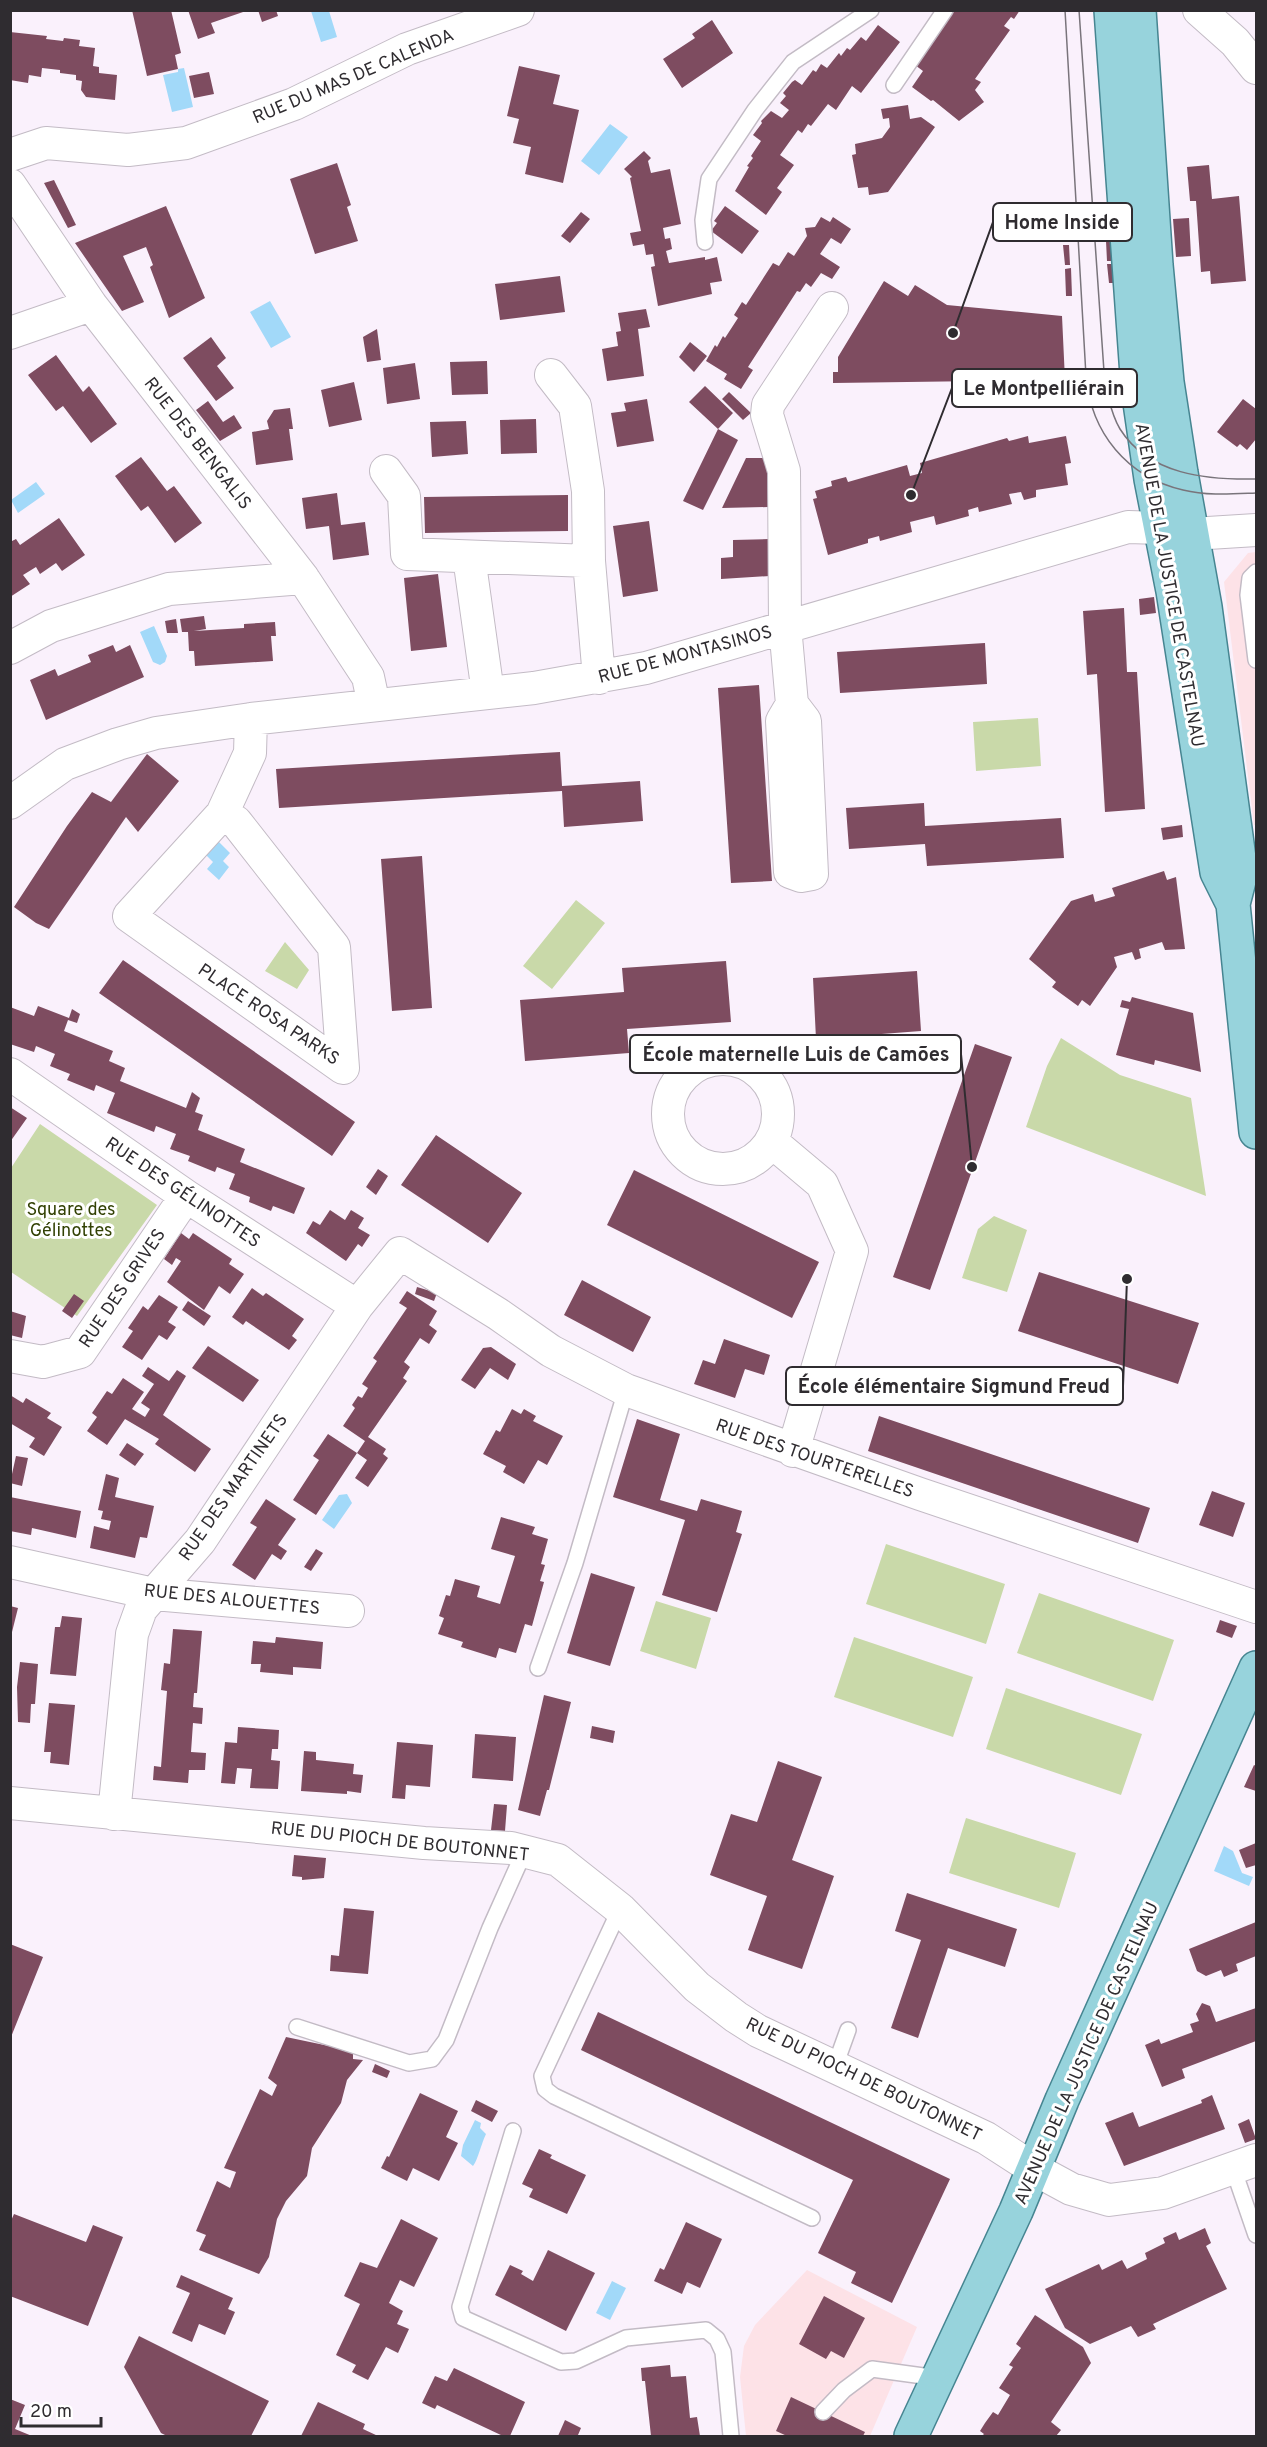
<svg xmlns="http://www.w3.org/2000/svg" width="1267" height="2447" font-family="Overpass,sans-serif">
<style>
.commercial{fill:#fde2e7}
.green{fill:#c9d9a9}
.water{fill:#a2d9f9}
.building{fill:#7e4c60}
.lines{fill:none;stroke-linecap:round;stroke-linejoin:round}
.lane-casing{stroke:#c3bbc5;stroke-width:18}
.street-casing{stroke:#c3bbc5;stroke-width:34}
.primary-casing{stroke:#468591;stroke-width:36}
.lane{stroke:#fff;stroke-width:15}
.street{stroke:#fff;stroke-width:32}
.primary{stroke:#97d3dc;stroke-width:33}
.tram{stroke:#79747b;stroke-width:1.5}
.labels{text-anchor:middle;stroke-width:6;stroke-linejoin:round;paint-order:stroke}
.street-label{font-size:18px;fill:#2f2c30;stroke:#fff}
.park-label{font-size:18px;fill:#324104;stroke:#fff}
.leader{fill:none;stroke:#2f2c30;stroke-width:2}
.callout-dot{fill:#2f2c30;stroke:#fff;stroke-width:2}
.callout{fill:#fff;stroke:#2f2c30;stroke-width:2}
.callout-label{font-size:20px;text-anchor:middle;font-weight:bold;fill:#2f2c30}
</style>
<rect width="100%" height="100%" fill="#faf1fc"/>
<!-- commercial -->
<path class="commercial" d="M1256,552V825H1254L1224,582L1248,553Z
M807,2270L917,2327L870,2436H746L740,2377L744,2346L755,2325Z"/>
<!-- green -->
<path class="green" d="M1038,718L1041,766L976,771L973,722Z
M576,900L605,923L552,989L523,966Z
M285,942L309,970L297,989L265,971Z
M1061,1038L1120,1075L1191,1098L1206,1196L1026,1127L1047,1066Z
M40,1124L157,1205L77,1316L11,1272V1168Z
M994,1216L1027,1230L1007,1292L962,1278L978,1229Z
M886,1544L1005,1584L986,1644L866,1604Z
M1039,1593L1174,1640L1153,1701L1017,1653Z
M656,1601L711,1618L696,1669L640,1651Z
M854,1637L973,1677L953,1737L834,1697Z
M1006,1688L1142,1734L1121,1795L986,1749Z
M966,1818L1076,1853L1059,1908L949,1873Z"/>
<!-- water -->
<path class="water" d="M311,11H329L337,37L321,42Z
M184,68L193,107L172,112L163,75L178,72V69Z
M610,124L628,137L599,175L581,161Z
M270,301L291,337L271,348L250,312Z
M36,482L45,494L18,513L11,500Z
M154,626L167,656L165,662L160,665L153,662L140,632Z
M217,840L230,853L223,861L229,867L219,880L207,869L213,862L205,854Z
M347,1494L352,1503L334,1529L322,1520L339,1495Z
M1224,1846L1233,1851L1242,1873L1253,1877L1249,1886L1214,1871Z
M475,2120L481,2123L480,2128L486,2134C482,2142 477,2162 473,2166L461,2156L463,2145Z
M612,2281L626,2288L610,2320L596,2313Z"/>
<!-- building -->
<path class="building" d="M132,10H171L181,53L175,55L178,69L147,76Z
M188,10H246V11L211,23L215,33L198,39Z
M258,10H276L278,16L262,22Z
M955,10H1020L1014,19L1011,17L1004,26L1010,30L975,79L981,82L975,90L984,102L959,121L933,100L931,101L912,87L923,71L915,65Z
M712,20L733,53L682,88L663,59L695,38L692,34Z
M878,25L900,42L861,93L852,86L836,110L828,104L811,126L808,124L802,133L798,130L780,155L794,165L777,188L782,192L766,215L735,191L749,167L747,166L753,158L751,156L761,141L753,135L762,123L761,121L771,111L782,118L789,110L780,103L786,96L783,93L792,82L795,80L802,85L813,70L816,72L821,64L827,68L839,53L841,56L847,48L850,50L861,37L866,41Z
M10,32L47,36L46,39L63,41L64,38L80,40L79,46L95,48L93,66L99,67V73L117,75L115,100L86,97L81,90L82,81L76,80V75L60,73V70L42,68L41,77L29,75L28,83L10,80Z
M519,66L560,75L553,104L579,110L563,183L525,174L531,147L513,143L519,119L507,116Z
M209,72L214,94L194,98L189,76Z
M908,105L910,119L921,117L935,127L888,192L869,195L868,187L858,188L852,155L856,154L855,144L882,138L890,127L889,118L883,119L881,109Z
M644,151L651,158L648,161L651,173L670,169L681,224L663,228L665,239L670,238L672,249L666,251L669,263L705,257V260L717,257L722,281L710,283L712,294L658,306L651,267L655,266L653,254L646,255L644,244L633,246L630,233L641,231L630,178L632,177L624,169Z
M337,163L351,205L347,207L358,241L315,254L290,179Z
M1209,165L1212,199L1239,196L1246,281L1211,284L1210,271L1201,272L1196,201H1190L1187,167Z
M54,180L76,225L68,228L44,183Z
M166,206L205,298L169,318L150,267L153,265L146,247L123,256L144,302L122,311L75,243Z
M725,206L759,231L742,254L711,231L717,223L714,221Z
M581,212L590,219L570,243L561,236Z
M1061,212H1067L1069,241L1063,242Z
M821,217L830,222L833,217L851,229L841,244L831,238L820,254L840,267L832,279L821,273L811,287L806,283L800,292L797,291L748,367L753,370L741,389L724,379L727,374L706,361L715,345L717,347L723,336L725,338L738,318L734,315L742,302L746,305L773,263L779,266L788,252L794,256L807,236L805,228L815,227Z
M1189,218L1191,256L1176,257L1173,219Z
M1111,240L1113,261H1107L1106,241Z
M1063,245H1069L1070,265H1065Z
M1107,264H1113L1115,283H1109Z
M1071,268L1072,296H1066L1065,269Z
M560,276L565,312L500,320L495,284Z
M884,281L908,296L915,285L947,305L1062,316L1065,380L833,383V372H838V357Z
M646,309L650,327L638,329L644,376L607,381L602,349L618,346L616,332L621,331L618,313Z
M377,329L381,360L367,362L363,337Z
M211,337L226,358L217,366L234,388L216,401L183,358Z
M690,342L707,356L694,372L679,357Z
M56,355L83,392L89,386L117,424L91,443L63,406L56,411L28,375Z
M487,361L488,394L452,395L450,362Z
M415,363L420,399L387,404L383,368Z
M354,382L362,420L329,427L321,390Z
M705,386L733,413L718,429L689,402Z
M729,392L751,413L743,420L722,399Z
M647,399L654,441L617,447L611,413L626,411L624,403Z
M1243,399L1256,409V439L1247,450L1240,444L1237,447L1217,432Z
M208,401L223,422L234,415L242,428L220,441L196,410Z
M290,408L293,429H289L293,460L256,465L252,432L269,429L267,421L274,410Z
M536,419L537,453L501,454L500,420Z
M466,421L468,454L432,457L430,422Z
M718,429L738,440L703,510L683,501Z
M1028,436L1029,443L1066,436L1071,463L1065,464L1068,485L1036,490V497L1024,500L1021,492L1009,494L1012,504L979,512L978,507L968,510L969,516L936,525L934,516L910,522L912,532L880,541L879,536L868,539V543L828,555L813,499L817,498L815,491L832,486L831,481L846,477L848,482L907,465L910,476L922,473L920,463L1007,438L1009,441Z
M141,457L167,491L174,486L202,523L175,543L148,506L141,511L115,476Z
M746,458H767L768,507L722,508Z
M337,493L341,525L365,522L369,555L333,560L329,526L306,529L302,498Z
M568,495V531L425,533L424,497Z
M59,518L85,555L62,571L56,563L40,574L36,567L23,575L30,584L10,597V542L16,539L20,545Z
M649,521L658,591L623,597L613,526Z
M769,539L770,576L721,579V558L733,557V540Z
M438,574L447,647L411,651L404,578Z
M1154,597L1156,613L1140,615L1139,599Z
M1124,608L1127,672H1137L1145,809L1105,812L1097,674L1087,675L1083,611Z
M204,616L206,629L194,631L244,628V624L275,622L276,636H271L273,661L195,666L194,651H189L188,632H182L180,619Z
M176,619L178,633H167L165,621Z
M985,643L987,684L840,693L837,652Z
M113,645L116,652L130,645L144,677L46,720L30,680L55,669L58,676L91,662L88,655Z
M759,685L772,881L731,883L718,688Z
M560,752L562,786L640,781L643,821L564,827L562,791L279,808L276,769Z
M147,754L179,781L138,832L126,817L49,929L36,923L14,907L67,826L92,792L111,802Z
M924,803L925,826L1061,818L1064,858L927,866L925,844L849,849L846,808Z
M1182,825L1183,837L1163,840L1161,828Z
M422,856L432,1008L392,1011L381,859Z
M1164,871L1167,880L1176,877L1185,949L1165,950L1162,942L1139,949L1141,958L1135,960L1132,952L1114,957L1117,967L1090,1006L1082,1000L1078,1006L1052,987L1056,982L1029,959L1071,901L1093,894L1095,902L1115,896L1112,888Z
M123,960L355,1122L332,1156L99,993Z
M726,961L731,1022L627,1029L629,1053L525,1061L520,1000L624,992L622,968Z
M917,971L921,1031L816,1039L813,978Z
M1132,997L1193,1013L1201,1072L1155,1060L1154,1065L1116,1055L1129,1009L1120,1007L1122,1000L1130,1002Z
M38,1006L69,1018L72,1009L80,1014L77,1023L68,1020L64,1031L113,1051L109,1061L125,1068L120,1081L186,1108L192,1092L200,1098L195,1112L203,1115L198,1130L245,1149L240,1162L305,1188L294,1214L273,1206L271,1211L249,1202L250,1197L229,1189L235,1174L217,1167L215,1172L188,1161L190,1156L170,1149L176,1134L156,1126L154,1132L107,1113L115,1093L96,1085L94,1091L67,1080L70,1074L50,1066L55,1054L36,1046L34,1052L10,1044V1007L34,1016Z
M975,1044L1012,1057L930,1290L893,1277Z
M10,1107L27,1118L10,1142Z
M436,1135L522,1193L488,1243L401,1185Z
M378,1169L388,1176L376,1195L366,1187Z
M634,1170L819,1262L792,1318L607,1225Z
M330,1210L345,1220L351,1210L364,1218L358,1228L370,1235L362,1247L358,1244L346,1261L306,1233L313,1221L320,1225Z
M181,1233L189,1239L193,1233L232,1259L229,1264L244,1274L230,1294L219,1286L204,1310L167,1282L181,1261L176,1258L172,1265L164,1259Z
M1039,1272L1199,1323L1178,1384L1018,1331Z
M582,1280L651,1317L633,1352L564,1315Z
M417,1287L437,1293L434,1301L415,1294Z
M252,1288L263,1296L266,1293L304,1319L292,1336L297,1340L289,1350L246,1321L243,1325L232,1317Z
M407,1291L437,1311L429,1325L437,1331L429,1344L420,1338L404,1362L410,1367L403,1378L407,1381L368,1437L386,1449L383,1454L388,1458L368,1487L355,1478L367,1460L357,1453L365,1441L343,1426L355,1408L352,1405L358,1396L362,1398L368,1388L362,1384L377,1361L373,1358L407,1308L399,1303Z
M74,1294L84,1301L72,1318L62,1311Z
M159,1295L178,1307L168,1322L176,1327L167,1340L159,1335L142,1360L122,1347L133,1331L128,1328L135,1318L143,1306L148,1310Z
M188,1301L211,1316L204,1326L182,1310Z
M10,1311L26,1316L22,1338L10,1335Z
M724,1339L770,1355L764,1375L745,1369L735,1398L694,1384L703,1360L715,1364Z
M208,1346L259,1380L243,1402L192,1368Z
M491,1347L516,1364L508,1380L490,1368L475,1389L461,1380L483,1348Z
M148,1367L169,1381L177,1370L186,1376L163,1415L211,1449L195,1472L155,1444L159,1439L125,1419L107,1445L87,1431L97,1417L92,1413L107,1391L112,1394L123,1378L144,1392L132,1409L145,1417L150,1409L141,1403L154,1384L142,1376Z
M10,1395L23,1403L26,1398L51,1413L47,1418L62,1427L44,1456L29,1447L35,1438L10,1423Z
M512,1409L521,1414L524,1409L536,1416L533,1421L563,1436L547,1465L538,1460L524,1484L503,1472L506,1466L483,1454L496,1430L500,1432Z
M879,1416L1150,1508L1138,1543L868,1451Z
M637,1419L680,1434L660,1500L697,1511L701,1499L742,1511L736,1532L742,1534L717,1612L662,1595L685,1520L613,1497Z
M328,1434L357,1453L316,1515L293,1500L319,1460L313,1456Z
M127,1443L144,1454L135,1466L119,1455Z
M16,1456L28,1458L22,1486L10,1483Z
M106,1474L119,1478L115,1497L154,1506L147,1538L140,1537L135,1558L90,1548L94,1526L109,1530L111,1521L101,1519L103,1511L98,1510Z
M1212,1491L1245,1503L1233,1537L1199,1525Z
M10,1497L81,1511L76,1538L32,1528L31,1535L10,1531Z
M266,1499L296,1519L278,1545L287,1551L281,1560L272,1554L255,1580L232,1565L257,1527L250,1523Z
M501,1517L535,1527L532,1534L548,1539L541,1564L545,1565L540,1581L544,1582L532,1626L525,1624L516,1653L499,1648L496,1658L461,1647L463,1642L438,1634L444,1618L439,1616L446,1595L450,1596L455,1579L480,1586L477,1597L500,1604L515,1556L491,1549Z
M316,1549L323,1553L311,1571L304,1567Z
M591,1573L635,1587L610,1666L567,1653Z
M10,1606L18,1608L11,1636H10Z
M62,1616L82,1618L76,1676L50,1674L55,1627H60Z
M1220,1620L1237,1626L1232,1638L1216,1632Z
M173,1629L202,1631L197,1693H194L193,1707L203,1708L202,1724L193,1723L191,1752L206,1753L205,1770H189L188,1783L153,1780L154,1766L161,1767L167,1691L161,1690L164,1663L170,1664Z
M276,1637L323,1642L321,1669L293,1667V1675L260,1672L261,1664H251L253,1641L275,1643Z
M20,1662L38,1664L35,1704H31L30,1723L18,1722L17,1687Z
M544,1695L571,1702L549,1790H547L540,1816L518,1810Z
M49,1703L75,1705L69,1765L50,1763L51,1752H44Z
M592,1726L615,1731L613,1743L590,1738Z
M238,1727L279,1730L278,1749H272L271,1760L280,1761L278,1789L250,1788L252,1769L237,1768L235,1784L221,1783L225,1742L237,1743Z
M475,1734L516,1737L513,1781L472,1778Z
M397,1742L433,1745L430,1787L406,1785L405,1799L392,1798Z
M304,1751L316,1752V1760L354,1764L353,1774L363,1775L361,1793L347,1791V1794L301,1791Z
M778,1761L822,1777L792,1860L834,1876L802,1969L748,1950L767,1896L710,1875L731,1814L757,1822Z
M1254,1765L1256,1766V1791L1244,1787Z
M494,1804L507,1805L505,1831L491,1830Z
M1256,1843V1865L1246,1868L1239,1850Z
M294,1855L326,1858L324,1878L302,1880V1877L292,1876Z
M907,1893L1017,1929L1005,1967L948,1948L918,2038L891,2028L921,1940L895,1931Z
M344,1908L374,1911L368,1974L330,1971L331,1955L339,1956Z
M1256,1922V1956L1236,1964L1238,1971L1224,1977L1221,1970L1206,1976L1197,1971L1189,1949Z
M10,1944L43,1957L11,2037H10Z
M1202,2003L1210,2006L1216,2022L1256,2008V2041L1182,2069L1185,2078L1162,2087L1145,2045L1159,2039L1161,2044L1193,2032L1190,2024L1199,2021L1196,2014Z
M598,2012L950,2179L892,2303L851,2283L856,2272L818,2253L853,2180L581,2050Z
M286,2037L353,2051V2059L363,2060L347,2080L341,2103L312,2148L307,2176L286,2201L277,2219L269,2257L259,2274L199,2250L206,2235L196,2231L217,2181L230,2188L236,2172L224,2168L260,2089L272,2096L277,2085L268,2078Z
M375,2064L390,2071L387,2078L372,2072Z
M420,2093L458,2111L446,2137L458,2143L439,2181L413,2168L407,2181L381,2168L387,2156L389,2157Z
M1212,2095L1225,2129L1124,2166L1105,2123L1133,2112L1139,2127L1202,2103L1201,2100Z
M476,2100L498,2111L492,2122L471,2111Z
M1249,2119L1256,2139L1245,2143L1238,2124Z
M539,2149L552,2155L550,2158L586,2175L567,2214L529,2197L533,2189L522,2184Z
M14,2214L86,2242L93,2225L123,2237L88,2326L10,2296V2223Z
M401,2219L438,2238L414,2287L400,2280L389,2303L403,2311L397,2324L409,2329L398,2353L386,2347L368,2380L352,2372L356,2365L336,2355L360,2304L344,2296L360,2262L377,2268Z
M686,2222L722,2239L700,2288L687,2282L682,2294L654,2281L660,2268L664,2270Z
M1205,2228L1211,2243L1206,2246L1227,2289L1153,2324L1156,2329L1138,2337L1131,2326L1090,2344L1065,2328L1045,2289L1099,2264L1102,2270L1122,2260L1127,2269L1147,2259L1145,2253L1165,2243L1163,2238L1176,2232L1179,2240Z
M548,2250L595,2273L566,2331L495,2295L510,2265L523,2271L521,2274L533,2281Z
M181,2275L233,2298L228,2309L235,2312L225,2335L199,2324L192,2342L172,2333L190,2293L176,2287Z
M824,2296L865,2318L844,2358L831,2351L826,2359L799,2344Z
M1035,2315L1083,2347L1091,2363L1051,2422L1061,2430L1056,2436H982L984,2434L980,2431L985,2423L993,2412L998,2415L1010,2395L999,2388L1013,2367L1009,2365L1021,2348L1016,2344Z
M139,2336L269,2401L251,2436H167L161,2433L124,2367Z
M670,2365L671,2377L686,2376L690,2418L697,2417L700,2436H651L645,2381H642L641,2368Z
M454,2368L525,2402L510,2436H503L437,2405L435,2409L422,2403L435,2376L447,2381Z
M791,2397L865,2432L863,2436H787L776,2431Z
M10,2399L25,2405L15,2429L32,2436H10Z
M318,2402L365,2424L363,2429L378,2436H301Z
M565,2420L581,2428L578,2435L582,2436H558Z"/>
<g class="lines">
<!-- lane casing -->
<g class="lane-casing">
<path id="lane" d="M894,85L945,10
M705,242L703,220L709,179L755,110L793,62L871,10
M1256,572L1250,578L1248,595L1256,660
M538,1668L575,1563L626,1390
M620,1909L542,2076L545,2089L554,2096L812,2218
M297,2027L409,2063L432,2059L446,2040L490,1928L525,1850
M835,2066L848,2030
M513,2131L460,2307L463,2318L561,2362L576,2361L626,2338L706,2330L717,2339L723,2352L731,2436
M1233,2168L1256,2235
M823,2412L844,2390L872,2369L938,2378"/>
</g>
<!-- street casing -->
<g class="street-casing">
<path id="street" d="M1199,10L1235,42L1256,68
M10,155L46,143L128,150L186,143L294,104L407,49L518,10
M10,185L91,305L303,578L368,677L374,705
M10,333L91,305
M551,375L575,406L588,491L589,561L599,678
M386,471L404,496L407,554L589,561
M469,557L488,693
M10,648L51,626L169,589L303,578
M792,704L782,721L790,872L801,876L812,874L805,721L792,704L785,626L784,471L767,415L768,405L832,308
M10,803L65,764L118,744L156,733L251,719L534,688L646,668L1128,527L1160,528L1192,534L1256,530
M222,814L236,822L334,947L343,1068L129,916L222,814L250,753L251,719
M668 1114a55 55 0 1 1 110 0a55 55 0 1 1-110 0Z
M10,1074L186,1196L357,1306
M772,1142L822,1184L852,1251L793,1451
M10,1356L43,1362L80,1352L186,1196
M10,1562L154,1594L348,1611
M10,1803L424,1843L511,1848L558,1860L620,1909L697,1987L736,2017L758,2031L986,2138L1034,2169L1071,2189L1109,2200L1163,2193L1256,2160
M114,1814L132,1634L141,1609L200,1541L357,1306L400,1253L498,1314L551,1351L626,1390L920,1494L1256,1607"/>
</g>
<!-- primary casing -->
<g class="primary-casing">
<path id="primary" d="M1111,10L1138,389L1151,479L1173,591L1217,872L1233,904L1256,1132
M1139,10L1156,265L1167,382L1181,473L1205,607L1241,873L1233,904
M911,2436L1016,2211L1062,2100L1256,1668"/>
</g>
<!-- lane -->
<use href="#lane" class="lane"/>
<!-- street -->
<use href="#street" class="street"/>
<!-- primary -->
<use href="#primary" class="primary"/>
<!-- tram -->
<path class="tram" d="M1065,10L1086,376C1091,433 1127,477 1183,490C1207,496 1232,494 1256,493
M1079,10L1105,386C1109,400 1112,416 1120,429C1149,475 1207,480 1256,479"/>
</g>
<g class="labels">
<!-- street labels -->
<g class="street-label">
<text transform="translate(353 76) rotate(-23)" y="6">RUE DU MAS DE CALENDA</text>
<text transform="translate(198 443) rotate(52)" y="6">RUE DES BENGALIS</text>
<text transform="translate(1170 585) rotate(80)" y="6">AVENUE DE LA JUSTICE DE CASTELNAU</text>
<text transform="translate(685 654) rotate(-15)" y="6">RUE DE MONTASINOS</text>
<text transform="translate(269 1014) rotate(34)" y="6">PLACE ROSA PARKS</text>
<text transform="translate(183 1192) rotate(34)" y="6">RUE DES GÉLINOTTES</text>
<text transform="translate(122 1288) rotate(-56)" y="6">RUE DES GRIVES</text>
<text transform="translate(815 1458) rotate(19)" y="6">RUE DES TOURTERELLES</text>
<text transform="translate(233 1487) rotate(-55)" y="6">RUE DES MARTINETS</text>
<text transform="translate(232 1599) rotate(6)" y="6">RUE DES ALOUETTES</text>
<text transform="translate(400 1841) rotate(6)" y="6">RUE DU PIOCH DE BOUTONNET</text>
<text transform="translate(1086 2053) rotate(-66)" y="6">AVENUE DE LA JUSTICE DE CASTELNAU</text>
<text transform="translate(864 2079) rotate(26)" y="6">RUE DU PIOCH DE BOUTONNET</text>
</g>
<!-- park labels -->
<g class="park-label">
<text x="71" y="1215">Square des<tspan x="71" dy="21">Gélinottes</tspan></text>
</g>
</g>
<!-- callouts -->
<path class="leader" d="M953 333L993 222M911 495L952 388M972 1167L961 1054M1127 1279L1123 1386"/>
<g class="callout-dot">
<circle cx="953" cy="333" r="6"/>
<circle cx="911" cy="495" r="6"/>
<circle cx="972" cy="1167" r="6"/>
<circle cx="1127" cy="1279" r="6"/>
</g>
<g class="callout">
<rect x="993" y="203" width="139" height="38" rx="6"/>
<rect x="952" y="369" width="185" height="38" rx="6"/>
<rect x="630" y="1035" width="331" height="38" rx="6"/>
<rect x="786" y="1367" width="337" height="38" rx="6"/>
</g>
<g class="callout-label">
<text x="1062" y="229">Home Inside</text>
<text x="1044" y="395">Le Montpelliérain</text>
<text x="796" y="1061">École maternelle Luis de Camões</text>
<text x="954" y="1393">École élémentaire Sigmund Freud</text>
</g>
<!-- border -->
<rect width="1267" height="2447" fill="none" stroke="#2f2c30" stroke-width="24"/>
<!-- scale -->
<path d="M21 2417v9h80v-9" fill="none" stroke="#2f2c30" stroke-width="3"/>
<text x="30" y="2417" font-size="18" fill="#2f2c30" stroke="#ffffff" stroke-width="4.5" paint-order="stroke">20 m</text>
</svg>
